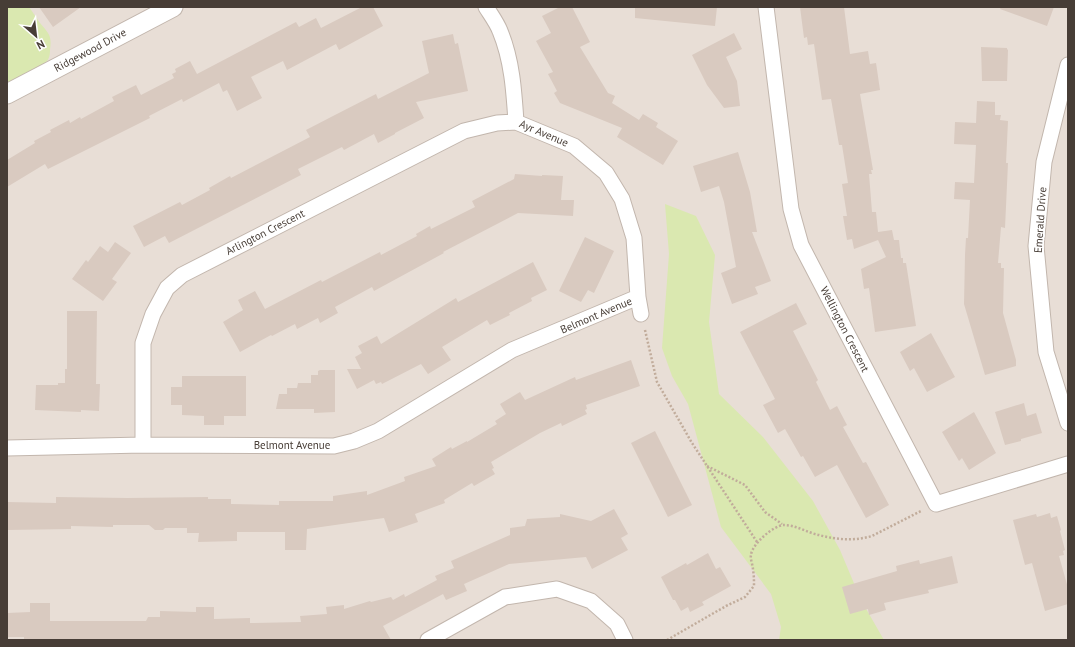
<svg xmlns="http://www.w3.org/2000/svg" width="1075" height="647" font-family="'PT Sans',sans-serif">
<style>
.residential{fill:#e8ded6}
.green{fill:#dae8b0}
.building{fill:#d9cac0}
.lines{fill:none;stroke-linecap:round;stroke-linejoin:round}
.minor-casing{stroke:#c2b6ad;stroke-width:17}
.tertiary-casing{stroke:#c2b6ad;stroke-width:21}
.path{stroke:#c1ac9b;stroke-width:2.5;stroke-dasharray:2 2;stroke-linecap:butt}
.minor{stroke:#fff;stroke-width:15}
.tertiary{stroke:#fff;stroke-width:19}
.labels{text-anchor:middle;stroke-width:3.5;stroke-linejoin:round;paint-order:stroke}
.street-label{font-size:11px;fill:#473d36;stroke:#fff}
</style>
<rect width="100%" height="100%" fill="#f4eee8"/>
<!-- residential -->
<path class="residential" d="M7,7H1068V640H7Z"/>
<!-- green -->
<path class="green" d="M7,7H29C33,12 36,18 40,23C49,34 52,35 50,50C50,56 49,60 44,64L7,85Z
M665,204L696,216L715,255L709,322L719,394L763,437L813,501L840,550L861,600L884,640H779L781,627L771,594L721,527L688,404L672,376L662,348L669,254Z"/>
<!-- building -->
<path class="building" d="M39,7H81L53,27Z
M362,7H373L383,26L339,50L336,44L287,70L283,61L251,77L262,98L237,111L227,90L223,92L219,83L183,102L182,99L149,116L150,118L48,169L45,164L7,187V160L35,143L34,141L51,132L50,130L69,120L70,123L80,117L81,119L114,101L112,97L136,85L141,95L174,78L172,74L176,72L175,69L190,61L197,74L296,22L299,27L316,18L321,28Z
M560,7H572L590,42L580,47L608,93L615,96L612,103L639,120L643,114L658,123L656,127L678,141L663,165L617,137L622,128L560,103L554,93L557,91L548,74L553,72L536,41L551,33L542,16Z
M635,7H717L715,26L635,18Z
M800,7H844L850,54L868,51L870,64L876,63L880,90L860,94L873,170H871L872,174H869L872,212H876L878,232L892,230L894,240H899L901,258H903V263H906L916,326L875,332L869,288L864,289L861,269L886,257L878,240L854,249L852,239L847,240L843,216H847L842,184L848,183L842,145H839L831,99L822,100L814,44L808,45L807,37L804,38Z
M1001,7H1054L1047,26L1000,9Z
M734,33L742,49L726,57L737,81L740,106L724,108L707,85L692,55Z
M453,34L455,44L458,43L468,91L416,102L424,118L395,133V134L378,143L374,134L344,150L342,147L298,169L301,175L169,243L165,236L144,247L133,226L180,202L182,205L210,190L209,188L230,176L231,178L310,137L306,130L333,116L376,94L378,99L429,73L422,41Z
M981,47L1007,48V49L1008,50L1007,81H982Z
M977,101L995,102V115H1001L1000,120L1008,121L1006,163H1008L1005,228L1001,227L998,263H1001V268H1004L1003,313L1016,360V366L985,375L964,304L965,255L966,238H968L970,200L954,199L955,182L974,183L976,145L954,144L955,122L976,123Z
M738,152L750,192L757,232H752L771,281L755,287L758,294L732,304L721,273L736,267L724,202L719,186L701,192L693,166Z
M515,174L542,176V175L563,176L561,200H574L573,216L518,213L443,252L444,253L374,291L372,287L335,307L338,313L320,323L318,318L297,329L295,324L272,336L271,335L240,352L223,322L243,310L238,300L255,291L265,309L321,280L322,282L380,252L381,255L417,236L416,234L430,226L431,229L475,207L472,201L514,179Z
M585,237L614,251L594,293L588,290L581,302L559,291Z
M115,242L131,253L112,279L117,282L103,301L72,279L86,260L88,262L100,246L108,252Z
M533,262L547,290L531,298L532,301L509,313L510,315L490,325L487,320L442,347L451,360L428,374L421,364L382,384L381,382L376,384L374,380L357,389L347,369H361L355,357L362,353L358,346L377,336L381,344L456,298L458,302Z
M796,303L807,324L793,331L818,380L816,382L830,410L837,406L847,425L843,427L863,463L866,462L889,505L866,518L837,465L815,477L803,456L801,457L785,429L778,433L763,405L775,399L740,332Z
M67,311H97L96,384H100L99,411L81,410V412L35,410L36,385H58V383H65V369H67Z
M931,333L955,377L927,392L914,368L910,371L900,352Z
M631,360L640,386L586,405L587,409L585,410L587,414L562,426L561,423L540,433L491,462L494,468L492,469L495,474L474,486L472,483L444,500L445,503L415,514L418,522L389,532L384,518L307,529L306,550H285V532H237V541L198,542L199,533H187V528H165L163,530H155L149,525H113V527L71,526V529L7,530V502L56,503V497L128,498L208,497V499H231V504L279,505V501H333V496L367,491V495L405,481L404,477L436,466L432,459L451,447L452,449L467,441V442L497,424L495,421L506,414L500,404L520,392L525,400L575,377L576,380Z
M320,370H335V412L314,413V409H276L279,394H287V388H297L298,383H311V375H318V371Z
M182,376H246V416H224V425H204V416L182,415V405H171V387H182Z
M1024,403L1027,416L1036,413L1042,433L1021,439V441L1005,445L995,412Z
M974,412L996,453L969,470L962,458L959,461L942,432Z
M655,431L692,505L668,517L631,443Z
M614,509L628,534L621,538L628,550L592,569L586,557L509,564L464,584L467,591L446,600L443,594L383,626L391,640H24V637H7V613L30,612V603H50V621H146L148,617H160V611L196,612V607H214V619L250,618V623L301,622L300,616L327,614L326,607L344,605V609L370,601L371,602L391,597L393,600L404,594L405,597L437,580L435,576L454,568L451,561L510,535V528L525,526L527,519L560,517V514L591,521Z
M1050,513L1051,518L1057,516L1061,530L1060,531L1065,550L1063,551L1064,555L1059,556L1068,588V604L1045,611L1032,563L1025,565L1013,520L1036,514L1037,517Z
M708,553L716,569L720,567L731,586L702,602L704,605L690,612L688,607L681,611L675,600H673L661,577L686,563L687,565Z
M952,556L958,583L928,590L929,593L884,603L886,610L869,615L868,609L850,614L842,587L897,571L896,566L919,560L920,564Z"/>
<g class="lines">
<!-- minor casing -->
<g class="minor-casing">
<path id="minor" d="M486,7C491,15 497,23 500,31C512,60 514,91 516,122L574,146L606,173L622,199L634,238L638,297L641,314
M766,7L791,209L801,245L936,504L1068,464
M1068,65L1044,162L1036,246L1046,352L1068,423
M143,445V343L153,314L167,288L182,275L464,131L497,123L516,122
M7,448L143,445L334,446L354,441L378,431L512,350L638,297
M428,640L505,597L557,589L591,601L617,624L625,640"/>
</g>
<!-- tertiary casing -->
<g class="tertiary-casing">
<path id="tertiary" d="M7,94L173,7"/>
</g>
<!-- path -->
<path class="path" d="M645,330L657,382L692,443L757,542
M707,466L745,485L765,512L782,524
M667,640L726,606L745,597L754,586C754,580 754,575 753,570C753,565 750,559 751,555C752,544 774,525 784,525C796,525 808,533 819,535C837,540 855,541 872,536L921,511"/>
<!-- minor -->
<use href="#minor" class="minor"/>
<!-- tertiary -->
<use href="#tertiary" class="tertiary"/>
</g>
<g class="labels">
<!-- street labels -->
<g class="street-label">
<text transform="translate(90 50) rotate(-28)" y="4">Ridgewood Drive</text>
<text transform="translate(544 133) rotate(23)" y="4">Ayr Avenue</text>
<text transform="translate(1040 220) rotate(-86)" y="4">Emerald Drive</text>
<text transform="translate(265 232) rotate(-27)" y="4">Arlington Crescent</text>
<text transform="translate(596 315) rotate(-23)" y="4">Belmont Avenue</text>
<text transform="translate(845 329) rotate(63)" y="4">Wellington Crescent</text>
<text x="292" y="449">Belmont Avenue</text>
</g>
</g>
<!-- border -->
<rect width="1075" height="647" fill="none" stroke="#473d36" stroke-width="16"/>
<!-- north arrow -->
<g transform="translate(36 36) rotate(152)" stroke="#ffffff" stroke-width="3" paint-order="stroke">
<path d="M0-3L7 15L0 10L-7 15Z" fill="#473d36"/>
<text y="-6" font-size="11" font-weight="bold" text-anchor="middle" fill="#473d36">N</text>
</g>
</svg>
